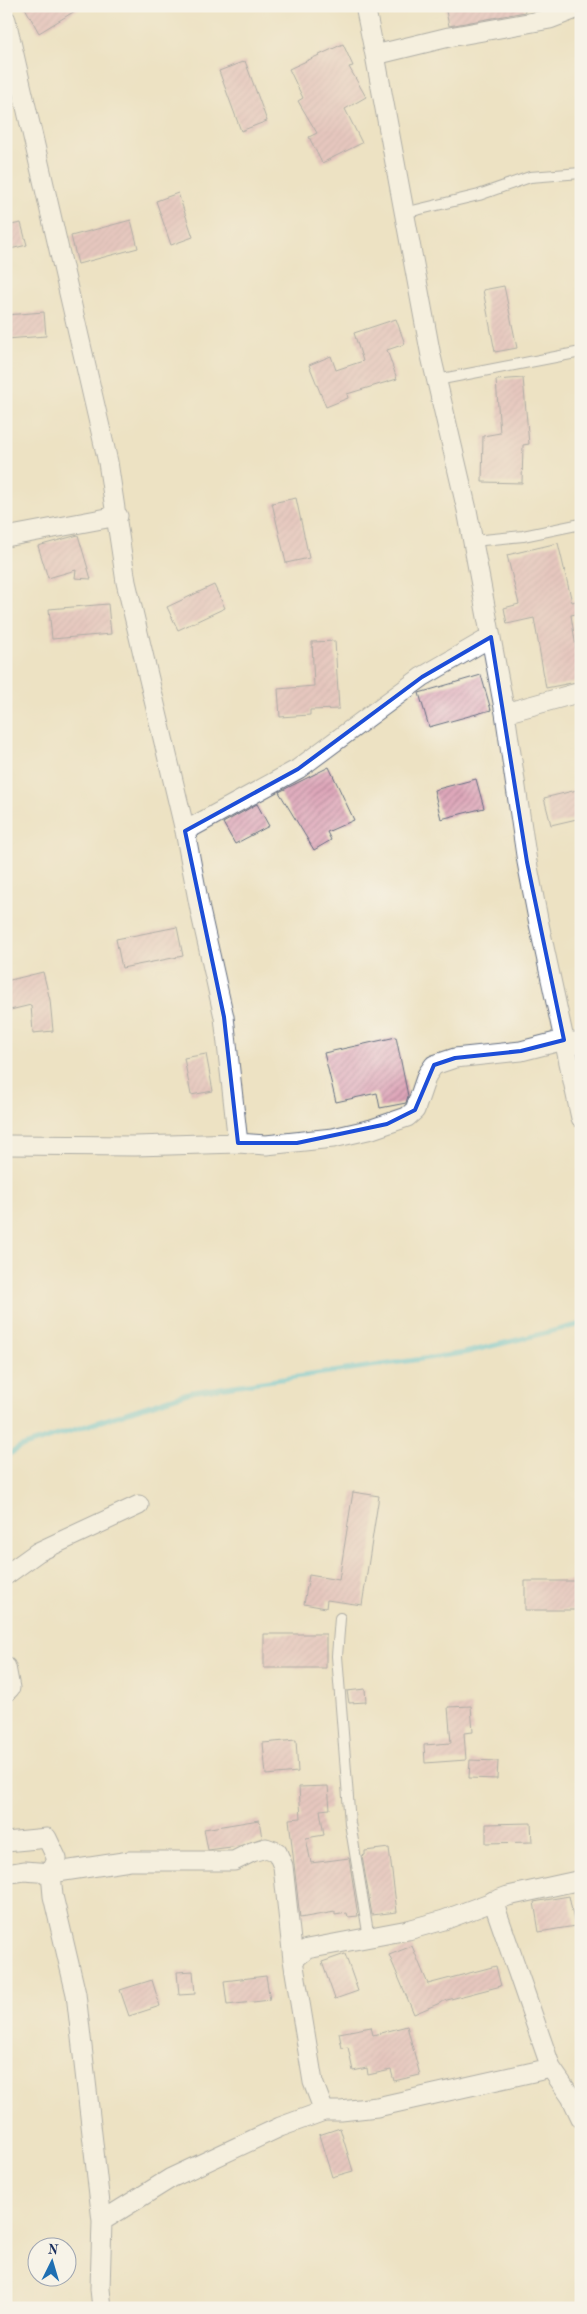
<svg xmlns="http://www.w3.org/2000/svg" width="587" height="2314" font-family="'Old Standard TT',serif">
<style>
.lines{fill:none;stroke-linecap:round;stroke-linejoin:round}
.stream{stroke:#60c8dc;stroke-width:5}
.building{fill:url(#building-hatch)}
.service-casing{stroke:#646e81;stroke-width:12}
.minor-casing{stroke:#646e81;stroke-width:21}
.service{stroke:#fff;stroke-width:10}
.minor{stroke:#fff;stroke-width:19}
.marked{fill:none;stroke:#1d4ed8;stroke-width:4;stroke-linejoin:round}
</style>
<defs>
<pattern id="building-hatch" width="6" height="6" patternUnits="userSpaceOnUse" patternTransform="scale(1.25)"><rect width="6" height="6" fill="#dea6b9"/><path d="M-1 1l2-2M0 6l6-6M5 7l2-2" fill="none" stroke="#b3889a"/></pattern>
</defs>
<rect width="100%" height="100%" fill="#f7f3e8"/>
<filter id="ink" filterUnits="userSpaceOnUse"><feTurbulence type="fractalNoise" baseFrequency=".02" numOctaves="2"/><feDisplacementMap in="SourceGraphic" scale="10" xChannelSelector="R" yChannelSelector="G"/><feConvolveMatrix kernelMatrix="1 2 1 2 8 2 1 2 1" color-interpolation-filters="sRGB"/></filter>
<filter id="wash" filterUnits="userSpaceOnUse"><feTurbulence type="fractalNoise" baseFrequency=".0096" numOctaves="4" result="noise"/><feDisplacementMap in="SourceGraphic" scale="20" xChannelSelector="R" yChannelSelector="G"/><feGaussianBlur stdDeviation="1.12" result="paint"/><feColorMatrix in="noise" values="0 0 0 0 0 0 0 0 0 0 0 0 0 0 0 0 0 1.4 0 .05"/><feComposite in="paint" operator="in"/></filter>
<g filter="url(#wash)">
<rect width="100%" height="100%" fill="#ede2c3"/>
<g class="lines">
<!-- stream -->
<path class="stream" d="M6,1456L21,1447L191,1392L464,1353L581,1324"/>
</g>
<g id="blocks">
<!-- building -->
<path class="building" d="M24,6H83L39,33Z
M445,6H524L525,12L449,26Z
M343,44L353,66L349,67L366,97L345,109L362,143L322,163L309,137L317,133L298,101L303,98L289,69Z
M245,61L267,121L241,131L219,71Z
M178,193L193,237L171,245L156,201Z
M131,220L138,248L78,264L71,236Z
M21,223L27,245L6,250V226Z
M504,286L517,348L495,352L483,290Z
M44,312L46,336L6,339V315Z
M396,319L405,344L387,350L397,379L347,394L348,398L326,407L309,365L331,356L336,370L363,361L354,333Z
M523,378L529,444L523,445L522,483L482,482L483,436L500,433L496,380Z
M296,498L309,558L286,563L272,503Z
M78,535L91,579L75,578L76,570L48,578L38,546Z
M558,543L572,602L581,600V613L571,615L581,681L546,688L534,618L507,624L504,608L519,604L507,555Z
M214,585L225,608L178,630L167,607Z
M108,604L111,634L52,639L49,609Z
M335,641L339,709L310,710V715L280,717L278,689L314,686L312,642Z
M481,675L491,710L429,727L419,693Z
M329,767L354,820L327,832L331,840L314,850L279,792Z
M476,779L484,808L441,819L434,790Z
M581,789V818L551,825L544,798Z
M257,804L269,826L235,844L223,823Z
M177,927L183,956L122,968L116,939Z
M43,972L50,1000L53,1031L33,1033L31,1005L6,1011V981Z
M396,1037L408,1096L406,1103L380,1108L377,1093L336,1102L324,1053Z
M206,1054L213,1091L191,1095L184,1058Z
M353,1492L379,1496L362,1605L327,1600L326,1608L304,1604L309,1575L339,1580Z
M525,1581H581V1610H525Z
M264,1634H326V1668H264Z
M365,1689L366,1702L349,1703L347,1691Z
M471,1706L473,1732L464,1733L466,1760L425,1763L424,1745L451,1743L448,1707Z
M296,1740L298,1772L266,1775L263,1743Z
M470,1760L498,1761L497,1779L469,1778Z
M328,1786L330,1809L320,1810L324,1835L306,1838L311,1863L349,1858L358,1916L348,1917L347,1913L335,1915V1912L300,1918L289,1819L301,1818L299,1787Z
M259,1820L262,1838L239,1846L208,1850L204,1829Z
M531,1823L532,1842L486,1843V1824Z
M389,1848L397,1912L372,1915L362,1856L365,1855V1851Z
M569,1896L575,1926L539,1932L534,1902Z
M412,1946L428,1984L496,1966L501,1986L447,2000L414,2014L389,1955Z
M345,1954L358,1991L335,1999L322,1962Z
M193,1971L195,1994L179,1995L177,1972Z
M266,1976L270,2000L227,2005L224,1981Z
M152,1980L160,2006L129,2016L120,1990Z
M407,2026L420,2075L394,2081L391,2070L368,2075L367,2068L353,2071L348,2047L342,2048L339,2033L371,2027L373,2035Z
M340,2128L353,2171L332,2177L319,2135Z"/>
</g>
</g>
<g filter="url(#ink)">
<use href="#blocks" fill-opacity="0" stroke="#646e81" stroke-width="1"/>
<g class="lines">
<!-- service casing -->
<g class="service-casing">
<path id="service" d="M404,213L479,195L530,177L581,173
M437,380L581,352
M473,541L523,536L581,524
M340,1618L337,1656L350,1823L369,1938"/>
</g>
<!-- minor casing -->
<g class="minor-casing">
<path id="minor" d="M365,6L375,55
M581,7L550,19L449,37L375,55L431,356L467,510L505,713L527,862L539,924L581,1118
M6,20L108,462L126,582L185,831L200,910L224,1017L238,1143
M6,537L118,516
M505,713L581,692
M185,831L298,769L422,677L491,637
M6,1145L135,1146L238,1143L266,1145L333,1138L372,1129L407,1117L415,1110L427,1075L434,1065L455,1058L521,1051L564,1040L581,1044
M6,1575L38,1552L139,1505
M6,1667L10,1688L6,1692
M6,1842L47,1838L57,1859L51,1873L53,1896L76,1994L102,2221L100,2289L102,2308
M6,1874L24,1871L51,1873L130,1861H234L252,1852L266,1848L277,1852L283,1866L293,1960L307,1949L408,1930L444,1920L508,1896L581,1880
M493,1901L551,2068L571,2097L581,2118
M293,1960L313,2082L324,2111
M102,2221L171,2178L280,2127L324,2111H341L377,2107L551,2068"/>
</g>
<!-- service -->
<use href="#service" class="service"/>
<!-- minor -->
<use href="#minor" class="minor"/>
</g>
</g>
<!-- marked area -->
<path d="M0 0H587V2314H0ZM491,637L527,862L564,1040L521,1051L455,1058L434,1065L415,1110L387,1124L297,1143H238L224,1017L185,831L298,769L422,677Z" fill="#ede2c3" fill-opacity=".55" fill-rule="evenodd"/>
<path class="marked" d="M491,637L527,862L564,1040L521,1051L455,1058L434,1065L415,1110L387,1124L297,1143H238L224,1017L185,831L298,769L422,677Z"/>
<!-- margin -->
<rect width="587" height="2314" fill="none" stroke="#f7f3e8" stroke-width="25"/>
<!-- north arrow -->
<g transform="translate(52 2262) rotate(5)"><circle r="24" fill="#f7f3e8" stroke="#9fa5b1"/>
<path d="M0-4L9 19L0 12L-9 19Z" fill="#1f6fb2"/>
<text y="-8" font-size="14" font-weight="bold" text-anchor="middle" fill="#1b2f5e">N</text>
</g>
</svg>
